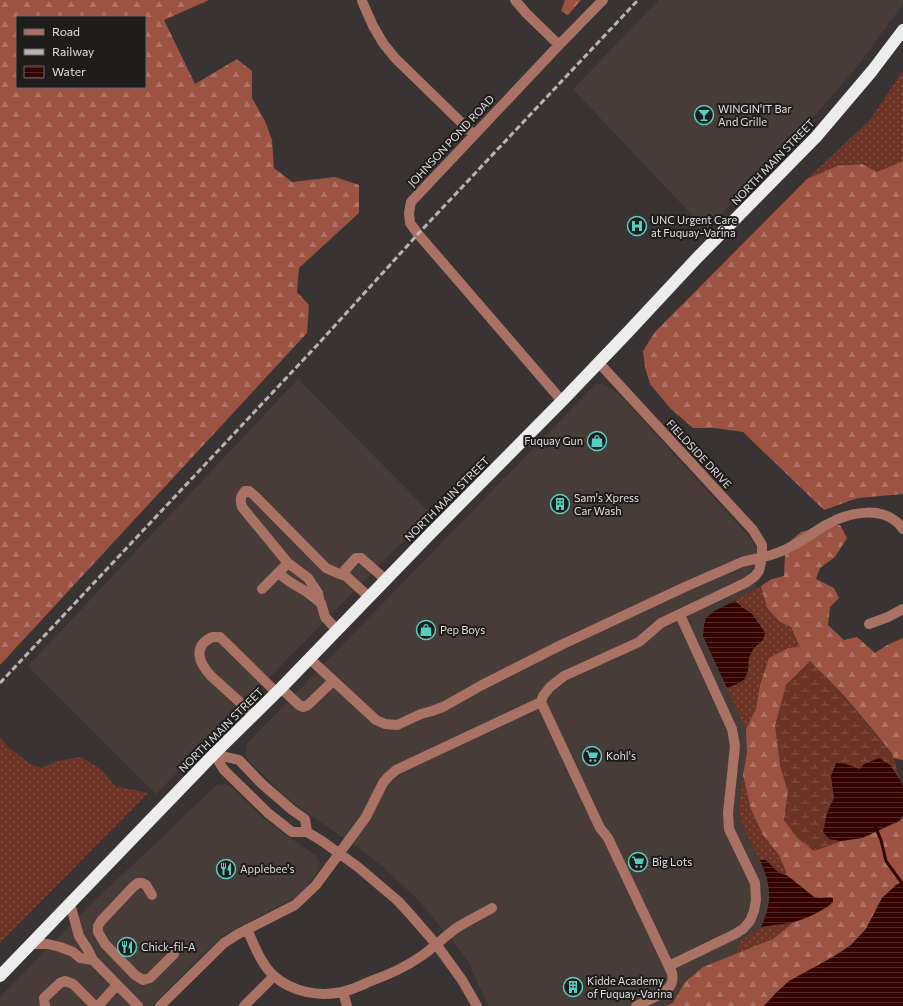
<svg xmlns="http://www.w3.org/2000/svg" width="903" height="1006" font-family="Commissioner,sans-serif">
<style>
.built{fill:#483c39}
.grass{fill:url(#grass-dots)}
.forest{fill:url(#forest-firs);fill-rule:evenodd}
.wetland{fill:url(#wetland-marsh)}
.water{fill:url(#water-rules)}
.lines{fill:none;stroke-linecap:round;stroke-linejoin:round}
.stream{stroke:#350300;stroke-width:3}
.minor{stroke:#a97264;stroke-width:10}
.highway{stroke:#ebeceb;stroke-width:12}
.rail{stroke:#b8b4b3;stroke-width:3;stroke-dasharray:6 3;stroke-linecap:butt}
.labels{text-anchor:middle;stroke-width:4;stroke-linejoin:round;paint-order:stroke}
.poi-label{font-size:11px;fill:#e0dddc;stroke:#1f1c1c;text-anchor:start}
.street-label{font-size:11px;fill:#e0dddc;stroke:#1f1c1c}
</style>
<defs>
<pattern id="grass-dots" width="8" height="8" patternUnits="userSpaceOnUse"><rect width="8" height="8" fill="#6d3426"/><path d="M2 2h.1M6 6h.1" fill="none" stroke="#825145" stroke-width="1.8" stroke-linecap="round"/></pattern>
<pattern id="forest-firs" width="22" height="20" patternUnits="userSpaceOnUse"><rect width="22" height="20" fill="#9d5342"/><path d="M5 1l3.5 6h-7zM16 11l3.5 6h-7z" fill="#af7366"/></pattern>
<pattern id="wetland-marsh" width="20" height="14" patternUnits="userSpaceOnUse"><rect width="20" height="14" fill="#6d3426"/><path d="M1 5h8M5 5V1M11 12h8M15 12V8" fill="none" stroke="#825145"/></pattern>
<pattern id="water-rules" width="6" height="5" patternUnits="userSpaceOnUse"><rect width="6" height="5" fill="#350300"/><path d="M0 2.5h6" fill="none" stroke="#522725"/></pattern>
</defs>
<rect width="100%" height="100%" fill="#393433"/>
<!-- built -->
<path class="built" d="M659,0H903V4L855,69L819,111L766,167L706,230L573,89Z
M298,379L430,513L156,794L28,666Z
M596,384H603L618,393L752,540L757,550V556L755,565L749,573L756,586L793,667L854,935L702,1006H488L468,961L459,949L419,901L383,867L364,852L296,805L282,793L249,761L247,757L246,751L247,744L253,737Z
M225,784L231,787L263,818L280,831L315,855L319,860L318,871L306,887L294,898L225,934L199,958L152,1006H0V997L97,898L169,831L210,791L217,785Z"/>
<!-- grass -->
<path class="grass" d="M903,71V161L877,172L862,164L837,166L807,179L870,120Z
M761,586L767,608L780,622L791,627L800,647L760,685L756,709L746,729L727,688L737,684L748,670L749,657L754,648L763,640L742,607L735,601Z
M0,737L7,746L30,764L42,768L57,761L81,757L102,770L115,786L148,793L0,943Z
M743,775L751,809L763,835L779,855L788,876L779,873L766,860H760L742,824L739,810Z
M794,922L773,939L736,953L741,941L761,927Z"/>
<!-- forest -->
<path class="forest" d="M0,0H209L164,20L195,84L237,59L252,71V98L265,121L272,140L274,168L292,182L335,177L359,185V213L299,268L297,292L309,305L307,333L0,665ZM17,17H145V87H17Z
M565,0H581L568,15L561,11Z
M903,161V494L858,498L824,510L743,432L715,428H693L671,409L650,384L645,367L643,351L655,332L807,179L837,166L862,164L877,172Z
M840,525L847,538L835,557L820,568L816,579L834,588L839,598L830,607L828,625L844,640L857,637L875,653L887,645L903,638V760L893,758L892,753C866,722 840,688 809,661L780,765L788,792L784,820L814,851L841,841L862,838L900,821L903,816V882H902L882,898L866,929L851,945L776,993L764,1006H666L673,1003L685,982L703,967L773,939L794,922L811,916L829,906L830,897L820,898L814,897L788,876L779,855L763,835L751,809L743,775L747,753L746,729L756,709L760,685L769,658L788,648L800,647L791,627L780,622L767,608L761,586L772,579L784,576L785,554L788,543L801,532L823,526Z"/>
<!-- wetland -->
<path class="wetland" d="M810,661L836,688L892,753L900,780L890,765L860,769L851,766L845,763L831,776L834,798L827,813L829,839L841,841L814,851L797,838L784,820L788,792L780,765L775,725L786,685Z"/>
<!-- water -->
<path class="water" d="M735,601L742,607L752,614L760,625L765,633L763,640L754,648L749,657L748,670L745,679L737,684L727,688L703,636L704,626L706,618L714,611Z
M879,758L890,765L900,780L903,787V816L900,820L862,838L841,841L829,839L823,832L827,813L834,798L831,776L836,763C847,763 850,766 860,769L864,764Z
M760,860H766L779,873L788,876L814,897L820,898L830,897L833,898V902C829,906 825,908 820,911C800,923 783,924 761,927C773,901 771,886 760,860Z
M902,882H903V1006H764L776,993L789,981L840,953L851,945L866,929L882,898L896,885Z"/>
<g class="lines">
<!-- stream -->
<path class="stream" d="M876,828L881,840L886,861L899,879L903,884"/>
<!-- minor -->
<path class="minor" d="M515,0L526,13L559,45
M362,1L373,26L383,43L395,58L474,135
M599,363L753,530L762,545V558L759,571L754,577L745,583L661,623L639,642L564,676L550,687L543,696L541,702L600,828L608,838L672,973C673,978 673,982 670,986C664,995 645,1001 636,1006
M562,401L418,234L410,223L409,213L411,202L559,45L603,0
M288,563L242,507C240,500 240,497 245,491H249L255,496L326,568L337,573L346,576L369,597
M278,573L288,563L308,578L318,593L320,603
M346,576L345,570L356,558H361L386,580
M262,589L278,573L290,582L307,592L321,603L325,617L337,630
M869,624L888,617L903,609
M310,659L376,720L385,724L397,725L421,714L432,711L443,707L482,685L561,645L687,586L742,562C749,560 756,559 763,557C774,555 785,550 794,545C806,539 816,530 828,524C851,511 886,505 903,529
M281,688L299,705L303,707L308,705L333,681
M254,715L211,676C199,663 192,647 212,637H220L277,693
M214,754L224,770L268,813L292,832H307L322,841L358,867L398,901L409,913L436,944L462,980L477,1006
M214,754L239,760L262,784L292,810L305,819L307,832
M152,895L146,885L142,883H138L133,887L101,921L98,926V932L105,944L135,975L143,980L150,978L174,954
M70,904L74,918L79,936L88,950L93,960L138,1006
M247,929C254,945 261,964 274,976C292,992 319,997 342,992C352,990 362,985 371,981C388,975 404,968 420,957C432,949 443,938 455,929C467,921 480,915 492,908
M31,944H48L60,947L73,952L80,958L93,960
M669,966L735,934L743,929L750,921L754,911L756,900L755,883L729,829L728,813L735,746L732,729L680,615
M343,992L347,1006
M45,1006L44,998L60,983L65,981L73,984L95,1006
M98,1006L117,985
M160,1006L224,943L238,934L295,905L316,885L366,817L383,783L388,777L396,770L541,702
M244,1006L274,976"/>
<!-- highway -->
<path class="highway" d="M0,976L214,754L281,688L431,533L562,401L628,332L697,258L816,137L872,71L903,30"/>
<!-- rail -->
<path class="rail" d="M0,683L320,342L418,234L638,0"/>
</g>
<!-- icons -->
<defs>
<g id="bar-ring" transform="scale(1)"><circle r="9.5" fill="#1f1c1c" stroke="#58cec0" stroke-width="1.5"/><path d="M-6-5H6L.8 .8V4.5H3.5V6h-7V4.5H-.8V.8Z" fill="#58cec0"/></g>
<g id="hospital-ring" transform="scale(1)"><circle r="9.5" fill="#1f1c1c" stroke="#58cec0" stroke-width="1.5"/><path d="M-5-5h3v3.5h4V-5h3V5h-3V1.5h-4V5h-3Z" fill="#58cec0"/></g>
<g id="shop-ring" transform="scale(1)"><circle r="9.5" fill="#1f1c1c" stroke="#58cec0" stroke-width="1.5"/><path d="M-5-2.5h2.3a2.7 3.5 0 0 1 5.4 0H5L5.5 6h-11ZM-1.5-2.5h3a1.5 2.3 0 0 0-3 0Z" fill="#58cec0"/></g>
<g id="building-ring" transform="scale(1)"><circle r="9.5" fill="#1f1c1c" stroke="#58cec0" stroke-width="1.5"/><path d="M-4-6H4V6H1V3H-1V6H-4ZM-2.5-4.3h1.7v1.8h-1.7ZM.8-4.3h1.7v1.8H.8ZM-2.5-1h1.7V.8h-1.7ZM.8-1h1.7V.8H.8Z" fill="#58cec0"/></g>
<g id="supermarket-ring" transform="scale(1)"><circle r="9.5" fill="#1f1c1c" stroke="#58cec0" stroke-width="1.5"/><path d="M-6-5.5h2.5l.6 2H6L4.5 2H-2.5L-4.4-4H-6ZM-1.5 3.2a1.3 1.3 0 1 0 .1 0ZM3 3.2a1.3 1.3 0 1 0 .1 0Z" fill="#58cec0"/></g>
<g id="restaurant-ring" transform="scale(1)"><circle r="9.5" fill="#1f1c1c" stroke="#58cec0" stroke-width="1.5"/><path d="M-5-6h1v4h1v-4h1v4h1v-4h1v5L-1.5 .5V6h-2V.5L-5-1ZM5-6V6H3V1.5H1.5Q1.5-4 5-6Z" fill="#58cec0"/></g>
</defs>
<g fill-rule="evenodd">
<use href="#bar-ring" x="704" y="115"/>
<use href="#hospital-ring" x="637" y="226"/>
<use href="#shop-ring" x="597" y="441"/>
<use href="#building-ring" x="560" y="504"/>
<use href="#shop-ring" x="426" y="630"/>
<use href="#supermarket-ring" x="592" y="756"/>
<use href="#supermarket-ring" x="638" y="862"/>
<use href="#restaurant-ring" x="226" y="869"/>
<use href="#restaurant-ring" x="127" y="947"/>
<use href="#building-ring" x="573" y="987"/>
</g>
<g class="labels">
<!-- poi labels -->
<g class="poi-label">
<text x="718" y="113">WINGIN'IT Bar<tspan x="718" dy="13">And Grille</tspan></text>
<text x="651" y="224">UNC Urgent Care<tspan x="651" dy="13">at Fuquay-Varina</tspan></text>
<text x="583" y="445" text-anchor="end">Fuquay Gun</text>
<text x="574" y="502">Sam's Xpress<tspan x="574" dy="13">Car Wash</tspan></text>
<text x="440" y="634">Pep Boys</text>
<text x="606" y="760">Kohl's</text>
<text x="652" y="866">Big Lots</text>
<text x="240" y="873">Applebee's</text>
<text x="141" y="951">Chick-fil-A</text>
<text x="587" y="985">Kidde Academy<tspan x="587" dy="13">of Fuquay-Varina</tspan></text>
</g>
<!-- street labels -->
<g class="street-label">
<text transform="translate(451 141) rotate(-47)" y="4">JOHNSON POND ROAD</text>
<text transform="translate(773 162) rotate(-46)" y="4">NORTH MAIN STREET</text>
<text transform="translate(699 454) rotate(47)" y="4">FIELDSIDE DRIVE</text>
<text transform="translate(447 499) rotate(-45)" y="4">NORTH MAIN STREET</text>
<text transform="translate(221 730) rotate(-45)" y="4">NORTH MAIN STREET</text>
</g>
</g>
<!-- legend -->
<rect x="16" y="16" width="130" height="72" fill="#1f1c1c" stroke="#6c6969"/>
<rect x="24" y="29" width="20" height="6" fill="#a97264" stroke="#6c6969"/>
<text x="52" y="36" font-size="12" fill="#e0dddc">Road</text>
<rect x="24" y="49" width="20" height="6" fill="#b8b4b3" stroke="#6c6969"/>
<text x="52" y="56" font-size="12" fill="#e0dddc">Railway</text>
<rect x="24" y="66" width="20" height="12" fill="url(#water-rules)" stroke="#6c6969"/>
<text x="52" y="76" font-size="12" fill="#e0dddc">Water</text>
</svg>
